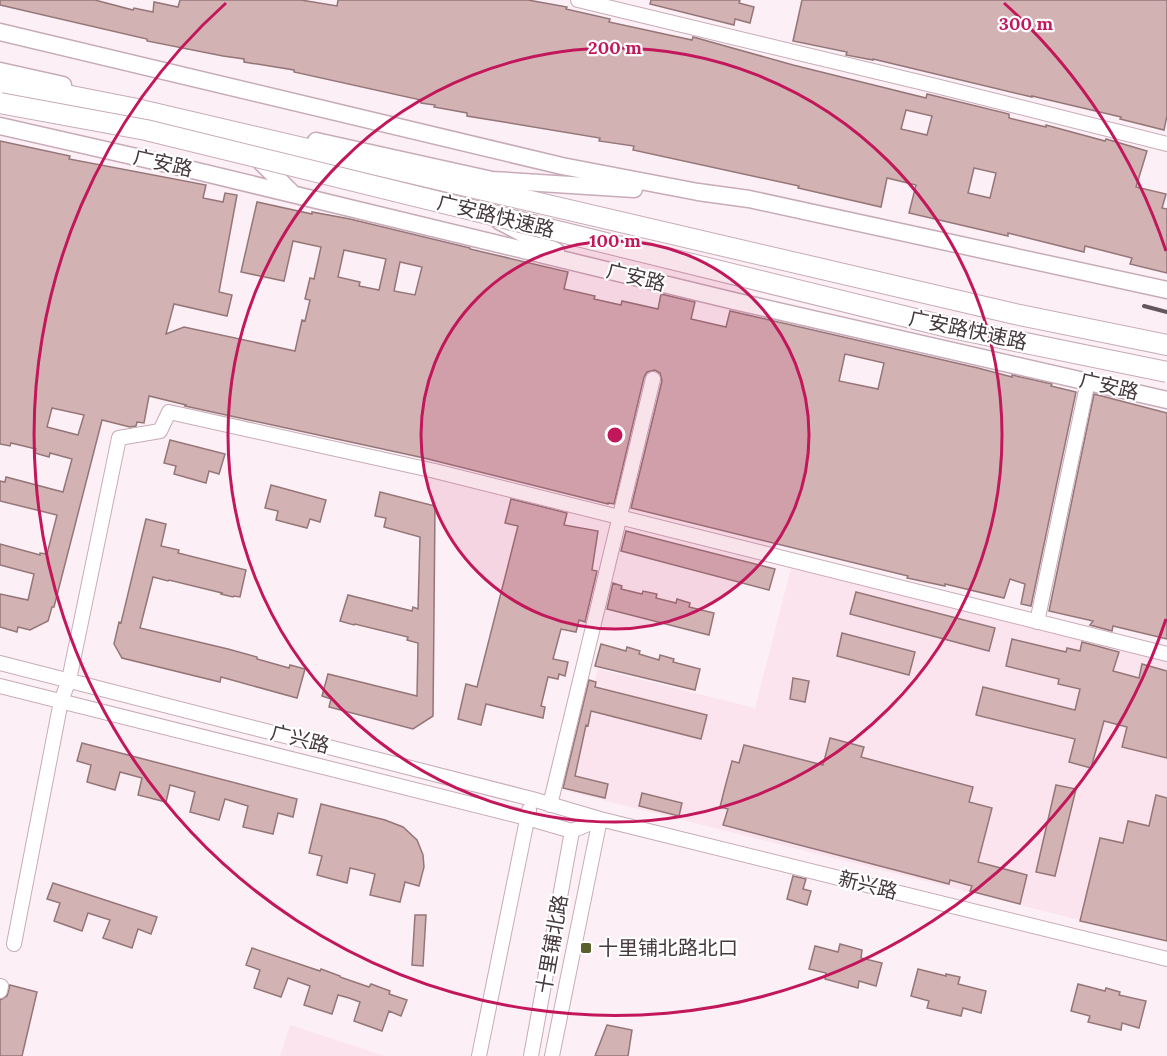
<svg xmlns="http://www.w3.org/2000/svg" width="1167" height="1056" font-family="Lora,'Noto Sans SC',serif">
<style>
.built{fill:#fbe4ee}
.building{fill:#d3b2b4;stroke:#957678;stroke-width:1.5;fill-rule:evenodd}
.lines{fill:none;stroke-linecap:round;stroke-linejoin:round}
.minor-casing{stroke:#c8abb8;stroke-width:16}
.major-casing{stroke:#c8abb8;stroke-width:19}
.highway-casing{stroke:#c8abb8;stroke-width:22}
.minor{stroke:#fff;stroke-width:14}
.major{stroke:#fff;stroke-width:16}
.highway{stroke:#fff;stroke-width:20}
.rail{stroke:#63575c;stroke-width:4}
.highway-bridge-casing{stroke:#c8abb8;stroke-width:22;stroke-linecap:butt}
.highway-bridge{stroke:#fff;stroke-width:20}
.ring{fill:none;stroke:#c2185b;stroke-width:3}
.poi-dot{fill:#585e2c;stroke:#fff;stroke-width:2}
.labels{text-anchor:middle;stroke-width:4.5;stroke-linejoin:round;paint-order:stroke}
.street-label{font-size:20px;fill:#45393e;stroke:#fff}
.poi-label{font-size:20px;fill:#45393e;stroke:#fff;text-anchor:start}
.centre{fill:#c2185b;stroke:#fff;stroke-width:3}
.ring-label{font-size:18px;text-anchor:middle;font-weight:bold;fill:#c2185b;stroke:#fff;stroke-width:4.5;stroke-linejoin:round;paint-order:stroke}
</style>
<rect width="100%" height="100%" fill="#fceff5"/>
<!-- built -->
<path class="built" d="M791,568L1167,662V942L567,791L598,669L755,708Z
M290,1025L385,1056H280Z"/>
<!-- building -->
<path class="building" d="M0,0H95L133,10L134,8L153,12L154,2L178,7L180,0H301L337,6L338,0H528L567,7L566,9L610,19L609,22L692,40L693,37L793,65L926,98L927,94L1009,114V118L1046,127V125L1105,141L1106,139L1147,151L1136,187L1166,194L1162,208L1167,209V273L1130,264L1132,258L1085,246L1084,252L1008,233V236L909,213L916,185L887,178L881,207L798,188L799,186L633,150L634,146L599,141L600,138L467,116V113L434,107L435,105L421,103V100L294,72V70L244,62V59L223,56L147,41V39L0,5ZM906,110L932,116L927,135L901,129ZM974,168L996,173L990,198L968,193Z
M651,0H740L739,3L754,7L750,23L735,19L734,25L650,4Z
M802,0H1167V116L1164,130L1120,119L1121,117L1032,96V97L873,59V60L846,55L847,52L793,41Z
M0,141L70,156L69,159L206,185L203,198L223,202L225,193L237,195L219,292L232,295L227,316L174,304L166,334L184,327L295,351L302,320L305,321L310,300L305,299L310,278L314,279L321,247L293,241L284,281L241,272L257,202L312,214V212L350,219L470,248V249L568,272L564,289L595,296L594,299L621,305L622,301L658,309L661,294L695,302L691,319L726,327L730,311L978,368L1012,377V375L1052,384L1051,386L1076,392L1031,606L1021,604L1025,584L1010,579L1004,598L945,584V586L907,578L908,576L631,508L662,381L660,373L655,370L647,372L644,377L614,504L608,503V504L424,458L185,406L186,405L149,396L144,423L137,422L136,426L130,427L102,420L54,607H52L48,621L30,630L18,627L17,632L0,627V594L28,600L34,574L0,565V544L40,555V553L47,554L57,515L0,501V481L5,482L6,477L63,492L72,459L50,453L49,457L35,453L36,449L11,443L10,446L0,444ZM344,250L386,259L379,290L359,286L360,282L338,277ZM400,262L422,267L415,295L394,291ZM845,354L884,363L878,389L839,381ZM52,408L84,415L78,435L47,427Z
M1094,394L1167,413V639L1113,626L1112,631L1090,625L1093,621L1049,611Z
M170,440L225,454L219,474L209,471L206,483L174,474L176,466L164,463Z
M271,485L326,500L320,522L310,519L307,528L276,520L278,511L265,508Z
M380,492L435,506L433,716L413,729L329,707L331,699L322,696L328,674L417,696L418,643L407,640L408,637L355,624L354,625L340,621L348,595L412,611L413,607L418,609L420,537L384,527L386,518L375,516Z
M511,499L567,513L564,525L598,531L592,570L597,571L585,622L579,620L576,632L561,629L553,659L568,662L565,676L559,674L558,679L548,677L541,706L545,707L543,718L486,704L481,725L458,719L466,684L477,687L518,526L505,523Z
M146,519L166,524L161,546L179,550L178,553L246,570L240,597L234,596L233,597L221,594L222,593L169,580L168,581L153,577L140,628L228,649L257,657V659L289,668L290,665L305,669L297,698L221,677L220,682L122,658L114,644L119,622L121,623Z
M626,531L775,569L769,590L621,551Z
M613,583L622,586L621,589L642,594L643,591L657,594L656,598L676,603L677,599L690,603L689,607L714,613L709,635L607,609Z
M856,592L995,628L989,651L850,614Z
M842,633L915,652L909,675L837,656Z
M1012,639L1066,652L1067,648L1080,651L1082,642L1119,652L1113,671L1139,678L1142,664L1167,671V758L1122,747L1127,727L1104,721L1091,768L1069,762L1075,739L976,715L983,687L1075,710L1080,689L1058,684L1059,679L1006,666Z
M601,644L626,651L627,647L640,651L639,654L659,660L660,655L674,659L673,662L700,669L695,690L595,666Z
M793,678L809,681L805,702L790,699Z
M589,680L596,682L595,687L707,715L701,739L591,711L588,726L586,725L575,776L608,784L605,798L563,788Z
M830,738L864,747L861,757L973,787L969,802L992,808L978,862L1027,875L1020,904L970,891L972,886L950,880L949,884L723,825L728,809L720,807L724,791L732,761L739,763L744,745L823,765Z
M82,743L297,799L293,817L278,813L273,834L243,827L248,806L225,799L219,820L190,812L195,792L170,785L166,802L138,795L142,778L120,772L115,790L87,782L91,765L77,761Z
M1056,785L1076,789L1055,876L1036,872Z
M642,793L682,803L679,816L639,806Z
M1156,795L1167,798V941L1080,921L1100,838L1123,843L1128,821L1149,826Z
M321,804L385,820L403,827L417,840L423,855L424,867L419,886L405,882L400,902L370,895L375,874L350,868L347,883L317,875L322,856L309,853Z
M793,876L806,879L803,889L811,891L807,905L787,899Z
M53,883L157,917L151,934L138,929L132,948L103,938L110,920L88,913L82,931L54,921L60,903L47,899Z
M415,915H426L423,966L412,965Z
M840,944L862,950L861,958L882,963L876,986L859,981L858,988L825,979L826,973L809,969L815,946L838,952Z
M252,948L320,971L321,969L340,976V977L369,987L371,984L390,991L389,994L407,1000L401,1016L389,1011L382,1031L354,1021L360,1002L349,998L338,995L332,1014L304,1005L310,986L288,978L281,997L254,988L260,970L246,965Z
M918,969L946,976V974L960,977L958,984L986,991L981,1013L963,1008L961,1016L927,1008L929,1001L911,996Z
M1078,984L1105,991L1106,988L1120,992L1119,995L1146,1001L1139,1028L1122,1023L1121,1030L1088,1022L1090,1016L1071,1011Z
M10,985L37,992L22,1056H0V1000L7,996Z
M607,1025L632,1030L628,1056H595Z"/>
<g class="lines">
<!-- minor casing -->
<g class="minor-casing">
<path id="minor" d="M578,0L936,86L1167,144
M1037,622L1088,381
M0,663L532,799L600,819L552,1056
M0,686L527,818L572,831
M550,805L653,379
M572,831L600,819L1167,959
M14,944L61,701L69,680L119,438L160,431L169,412L435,471L1167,654
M0,991L1,986
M479,1056L529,810
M531,1056L572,831"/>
</g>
<!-- major casing -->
<g class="major-casing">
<path id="major" d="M0,32L562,166L698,192L749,199L1167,290
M0,71L63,85
M0,92L49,103
M0,126L176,166L734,301L1167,400
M316,141L492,180L634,189
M253,154L292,193
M499,221L556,251"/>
</g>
<!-- highway casing -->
<g class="highway-casing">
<path id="highway" d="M0,82L132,108L1015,314L1167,345"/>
</g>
<!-- minor -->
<use href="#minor" class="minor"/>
<!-- major -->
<use href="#major" class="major"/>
<!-- highway -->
<use href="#highway" class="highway"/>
<!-- rail -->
<path class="rail" d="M1144,306L1167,312"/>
<!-- highway-bridge casing -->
<g class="highway-bridge-casing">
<path id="highway-bridge" d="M0,103L146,130L952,328L1167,372"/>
</g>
<!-- highway-bridge -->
<use href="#highway-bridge" class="highway-bridge"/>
</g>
<!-- distance rings -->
<circle cx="615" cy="435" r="194" fill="#c2185b" fill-opacity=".12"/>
<g class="ring">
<circle cx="615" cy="435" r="194"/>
<circle cx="615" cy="435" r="387"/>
<path d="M1166 619A581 581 0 1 1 226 3M1004 3A581 581 0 0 1 1166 251"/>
</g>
<!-- markers -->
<rect class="poi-dot" x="580" y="942" width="12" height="12" rx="3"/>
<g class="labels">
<!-- street labels -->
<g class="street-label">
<text transform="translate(163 163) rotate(13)" y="7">广安路</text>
<text transform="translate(496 216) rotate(14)" y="7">广安路快速路</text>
<text transform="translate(636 277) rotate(14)" y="7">广安路</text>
<text transform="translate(968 330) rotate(12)" y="7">广安路快速路</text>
<text transform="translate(1109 386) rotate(13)" y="7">广安路</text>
<text transform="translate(300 739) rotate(14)" y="7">广兴路</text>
<text transform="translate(868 885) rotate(14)" y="7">新兴路</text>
<text transform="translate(552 944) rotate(-80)" y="7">十里铺北路</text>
</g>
<!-- poi labels -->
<g class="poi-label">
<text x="598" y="955">十里铺北路北口</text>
</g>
</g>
<circle cx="615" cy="435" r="9" class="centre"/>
<g class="ring-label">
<text x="1026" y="30">300 m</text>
<text x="615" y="54">200 m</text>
<text x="615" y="247">100 m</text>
</g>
</svg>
